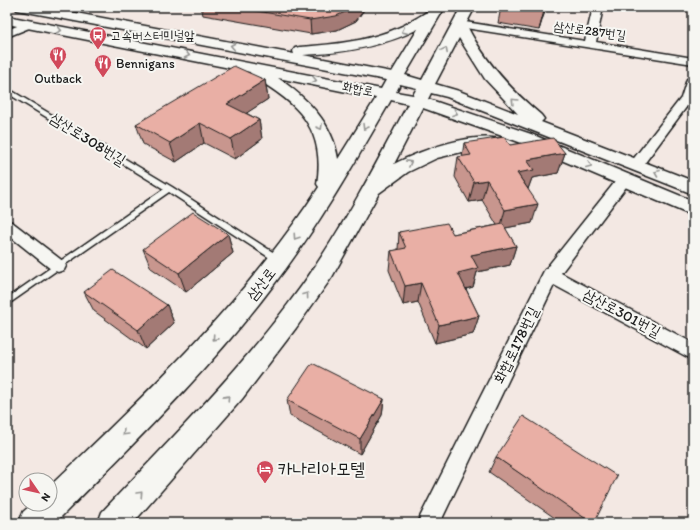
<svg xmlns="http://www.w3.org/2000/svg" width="700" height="530" font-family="Itim,'Poor Story',sans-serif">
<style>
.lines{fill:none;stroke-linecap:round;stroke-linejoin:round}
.service-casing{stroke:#1c1c1c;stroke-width:3}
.minor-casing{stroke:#1c1c1c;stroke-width:3}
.secondary-casing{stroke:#1c1c1c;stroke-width:3}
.service{fill:#f6f6f2;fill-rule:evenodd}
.minor{fill:#f6f6f2;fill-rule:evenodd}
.secondary{fill:#f6f6f2;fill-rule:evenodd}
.wall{fill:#c8968e;stroke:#1c1c1c}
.shaded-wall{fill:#a37a74;stroke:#1c1c1c}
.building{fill:#e9afa5;stroke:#1c1c1c}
.oneway{stroke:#949492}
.labels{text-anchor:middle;stroke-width:4;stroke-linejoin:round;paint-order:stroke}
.far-street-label{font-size:13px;fill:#1c1c1c;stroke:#f6f6f2}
.far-poi-label{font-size:13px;fill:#1c1c1c;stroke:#f6f6f2;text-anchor:start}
.street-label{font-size:15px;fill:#1c1c1c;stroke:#f6f6f2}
.near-poi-label{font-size:18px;fill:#1c1c1c;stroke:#f6f6f2;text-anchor:start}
</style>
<rect width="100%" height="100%" fill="#f3e8e3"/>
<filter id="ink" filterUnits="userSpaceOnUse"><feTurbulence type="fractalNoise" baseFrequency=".025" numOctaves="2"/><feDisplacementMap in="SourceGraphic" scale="8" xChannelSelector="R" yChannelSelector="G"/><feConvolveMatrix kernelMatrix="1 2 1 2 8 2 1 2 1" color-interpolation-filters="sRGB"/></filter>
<g filter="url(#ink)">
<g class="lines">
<!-- service casing -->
<g class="service-casing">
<path id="service" d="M7,88L172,187L282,258L283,260L282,262H276L169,192L7,305V298L164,189L7,93Z"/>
</g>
<!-- minor casing -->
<g class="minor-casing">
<path id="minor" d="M593,7H603L596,42L693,58V64L459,27L454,24L459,21L585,41Z
M30,21L34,22L35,24L34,26L7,37V30Z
M693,76V98L641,168H631L629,165L631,162L681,98L687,79Z
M624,175L629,177L631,180L629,183L561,273L693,343V360L554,285L440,523H417L544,271L619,177Z
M7,221L12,222L64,262L66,266L64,270L58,272L52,270L7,234Z"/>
</g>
<!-- secondary casing -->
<g class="secondary-casing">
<path id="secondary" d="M15,7H44L294,54L293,51L295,48L300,47C340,44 382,40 417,18C422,15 428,12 431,7H445L405,75L422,80L461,7H475L466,24C484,61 510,89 541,115L544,119L541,122L693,181V194L447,97L431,93L428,99L531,134L693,201V216L519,142L423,108L394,164C421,150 471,132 500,139L503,143L500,147L462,152L437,158L408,172L379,193L332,277L296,328L242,399L133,523H98L102,512C176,433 256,355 316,265C351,213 379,158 408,104L391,100C354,164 317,229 272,287C208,372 130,447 55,523H19L23,512L32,504H50V486C148,392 244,302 319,187L317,184C326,128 297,102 251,76L250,72L7,24V16L381,89L386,80L22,11L17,10ZM418,29L392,72L303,55C343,53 382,47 418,29ZM459,38L485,79L518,114L459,91L435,84ZM278,78L376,98L338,159C333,123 307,98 278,78ZM400,84L417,88L413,95L396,92Z"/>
</g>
<!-- service -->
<use href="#service" class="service"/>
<!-- minor -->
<use href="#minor" class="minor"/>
<!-- secondary -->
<use href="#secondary" class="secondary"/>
</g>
<!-- wall -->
<path class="wall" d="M201,7H366L356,21L337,30L311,34L203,15Z
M501,7H547L543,17L539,30L498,23Z
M265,80L268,99L246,113L259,120L262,139L235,159L204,143L176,162L143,144L136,124Z
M464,143L510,145L565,153L558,173L532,178L528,189L532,223L505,228L516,246L510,265L477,272L473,287L466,289L479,316L473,334L435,343L418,302L403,305L389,270L391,251L398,250L399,232L453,234L497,225L482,200L469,202L455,177L458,157H462Z
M228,234L233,253L186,292L151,268L143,249Z
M84,292L167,305L174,323L146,349L94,311Z
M384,399L382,415L360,454L290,416L287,400Z
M496,457L594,523H562L489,472Z"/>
<!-- shaded-wall -->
<path class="shaded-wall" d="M357,7H366L356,21L337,30L311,34L310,20Z
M545,7H547L543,17L539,30Z
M265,80L268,99L230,124L227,104Z
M259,120L262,139L235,159L231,139Z
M200,123L204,143L176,162L170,143Z
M565,153L558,173L532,178L528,189L517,173L527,160Z
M487,180L482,200L469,202L474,182Z
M538,204L532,223L500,229L505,210Z
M228,234L233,253L186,292L179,273Z
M516,246L510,265L477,272L473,287L453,292L458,273L471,255Z
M421,283L418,302L403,305L405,286Z
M167,305L174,323L146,349L138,330Z
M479,316L473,334L435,343L439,325Z
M384,399L382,415L360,454V439Z"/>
<!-- building -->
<path class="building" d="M233,7H357L336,16L310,20Z
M511,7H545L544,12Z
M234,66L265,80L227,104L259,120L231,139L200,123L170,143L136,124Z
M504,137L510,145L553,138L565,153L527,160L534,170L517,173L538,204L505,210L487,180L474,182L458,157L471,155L464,143Z
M193,212L228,234L179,273L143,249Z
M447,223L453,234L503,224L516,246L471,255L478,268L458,273L479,316L439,325L421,283L405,286L391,251L406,248L399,232Z
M113,270L167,305L138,330L84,292Z
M312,363L384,399L360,439L287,400Z
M523,416L617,476L594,523H592L496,457Z"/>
<!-- one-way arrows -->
<defs><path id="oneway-chevron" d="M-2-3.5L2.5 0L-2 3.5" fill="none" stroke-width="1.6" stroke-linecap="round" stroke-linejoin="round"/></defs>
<g class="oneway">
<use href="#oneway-chevron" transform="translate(59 30) rotate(11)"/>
<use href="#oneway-chevron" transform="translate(404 31) rotate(156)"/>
<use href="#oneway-chevron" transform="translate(233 46) rotate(-169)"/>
<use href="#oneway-chevron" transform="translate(445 50) rotate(-62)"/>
<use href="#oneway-chevron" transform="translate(187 55) rotate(11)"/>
<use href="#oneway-chevron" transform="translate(314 80) rotate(11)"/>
<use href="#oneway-chevron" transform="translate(514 101) rotate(-135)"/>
<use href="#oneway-chevron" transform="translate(455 113) rotate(20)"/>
<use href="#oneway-chevron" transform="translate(320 127) rotate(60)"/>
<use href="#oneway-chevron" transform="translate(365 127) rotate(121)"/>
<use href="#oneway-chevron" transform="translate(409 163) rotate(-28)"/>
<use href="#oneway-chevron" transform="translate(589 165) rotate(23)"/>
<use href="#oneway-chevron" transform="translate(657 173) rotate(-158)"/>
<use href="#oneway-chevron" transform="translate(296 237) rotate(124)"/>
<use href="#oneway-chevron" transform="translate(306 295) rotate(-54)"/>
<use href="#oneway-chevron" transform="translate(215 338) rotate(132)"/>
<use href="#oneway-chevron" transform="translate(227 398) rotate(-48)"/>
<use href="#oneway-chevron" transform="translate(125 433) rotate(135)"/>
<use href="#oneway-chevron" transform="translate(140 494) rotate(-47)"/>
</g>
</g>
<!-- icons -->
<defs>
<g id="bus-pin" transform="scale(0.9)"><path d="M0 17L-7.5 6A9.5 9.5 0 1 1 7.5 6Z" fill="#d1495b" stroke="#f6f6f2"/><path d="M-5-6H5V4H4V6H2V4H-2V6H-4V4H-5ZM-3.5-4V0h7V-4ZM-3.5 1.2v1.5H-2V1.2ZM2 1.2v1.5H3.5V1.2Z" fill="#fff"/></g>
<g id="restaurant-pin" transform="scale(0.9)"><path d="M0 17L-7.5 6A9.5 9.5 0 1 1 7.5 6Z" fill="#d1495b" stroke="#f6f6f2"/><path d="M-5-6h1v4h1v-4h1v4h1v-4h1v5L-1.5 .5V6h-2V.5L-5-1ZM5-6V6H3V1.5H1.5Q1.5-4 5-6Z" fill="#fff"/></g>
<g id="hotel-pin" transform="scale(0.9)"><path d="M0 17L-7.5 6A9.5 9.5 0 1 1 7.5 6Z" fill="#d1495b" stroke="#f6f6f2"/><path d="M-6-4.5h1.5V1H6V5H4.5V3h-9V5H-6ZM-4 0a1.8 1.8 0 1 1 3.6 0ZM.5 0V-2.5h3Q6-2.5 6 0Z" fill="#fff"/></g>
</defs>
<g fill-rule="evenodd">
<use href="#bus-pin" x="98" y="35"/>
<use href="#restaurant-pin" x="58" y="55"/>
<use href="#restaurant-pin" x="103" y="63"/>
<use href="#hotel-pin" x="265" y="469"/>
</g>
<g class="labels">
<!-- far-street labels -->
<g class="far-street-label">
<text transform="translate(590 30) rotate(8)" y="5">삼산로287번길</text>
<text transform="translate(358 88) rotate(11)" y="5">화합로</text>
</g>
<!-- far-poi labels -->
<g class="far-poi-label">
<text x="111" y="40">고속버스터미널앞</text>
<text x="116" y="68">Bennigans</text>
<text x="58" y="83" text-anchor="middle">Outback</text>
</g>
<!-- street labels -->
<g class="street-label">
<text transform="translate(88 139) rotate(32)" y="5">삼산로308번길</text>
<text transform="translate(261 284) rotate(-52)" y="5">삼산로</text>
<text transform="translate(622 313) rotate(28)" y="5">삼산로301번길</text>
<text transform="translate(516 345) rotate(-64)" y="5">화합로178번길</text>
</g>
<!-- near-poi labels -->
<g class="near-poi-label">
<text x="278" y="475">카나리아모텔</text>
</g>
</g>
<!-- margin -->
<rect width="700" height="530" fill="none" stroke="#f6f6f2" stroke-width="24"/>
<rect x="12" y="12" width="676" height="506" fill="none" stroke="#1c1c1c" stroke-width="1.5" filter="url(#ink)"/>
<!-- north arrow -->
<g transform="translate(38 492) rotate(124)"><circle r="19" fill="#f6f6f2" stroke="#9f9f9c"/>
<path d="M0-3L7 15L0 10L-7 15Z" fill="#d1495b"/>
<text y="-6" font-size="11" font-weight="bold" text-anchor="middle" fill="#1c1c1c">N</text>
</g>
</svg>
